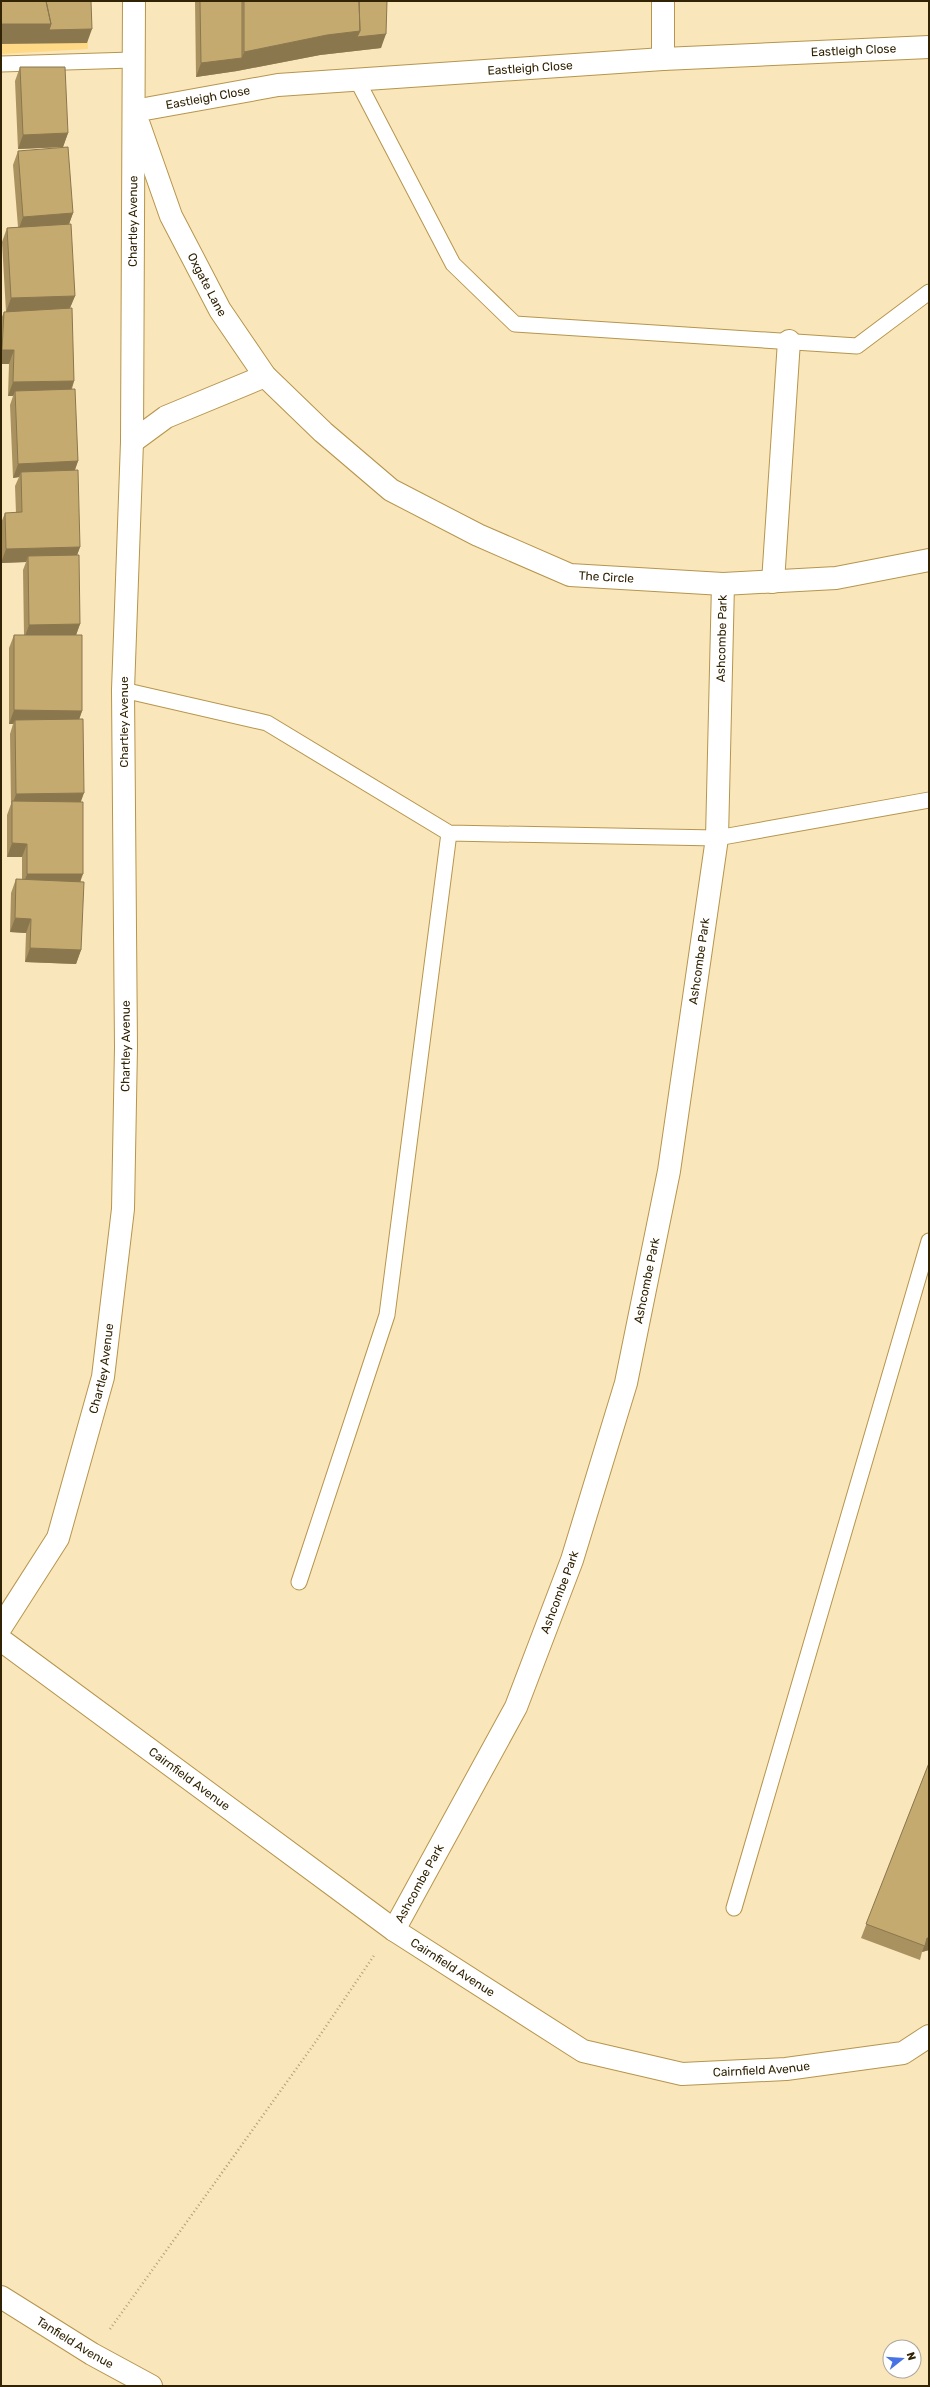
<svg xmlns="http://www.w3.org/2000/svg" width="930" height="2387" font-family="Rubik,sans-serif">
<style>
.built{fill:#ffd986}
.lines{fill:none;stroke-linecap:round;stroke-linejoin:round}
.lane-casing{stroke:#b6954c;stroke-width:17}
.street-casing{stroke:#b6954c;stroke-width:24}
.secondary-casing{stroke:#b6954c;stroke-width:24}
.path{stroke:#b2a07a;stroke-width:2.5;stroke-dasharray:1 3;stroke-linecap:butt}
.lane{stroke:#fff;stroke-width:15}
.street{stroke:#fff;stroke-width:22}
.secondary{stroke:#fff;stroke-width:22}
.wall{fill:#a99260}
.shaded-wall{fill:#8a774e}
.building{fill:#c5aa70;stroke:#8a774e}
.labels{text-anchor:middle;stroke-width:3.5;stroke-linejoin:round;paint-order:stroke}
.street-label{font-size:12px;fill:#312304;stroke:#fff}
</style>
<rect width="100%" height="100%" fill="#fae6bb"/>
<!-- built -->
<path class="built" d="M1,1H87L88,49L1,54Z"/>
<g class="lines">
<!-- lane casing -->
<g class="lane-casing">
<path id="lane" d="M1,64L132,60
M357,80L453,264L515,324L857,346L929,292
M123,690L267,723L449,833L717,838L929,800
M299,1582L387,1315L449,833
M734,1908L929,1241"/>
</g>
<!-- street casing -->
<g class="street-casing">
<g id="street">
<path d="M663,1V59"/>
<path id="s1" d="M134,111L278,85L663,59L929,47"/>
<path id="s2" d="M139,125L171,216L220,310L265,376L323,432L391,490L478,535L570,575L723,584L836,578L929,560"/>
<path d="M132,442L166,417L265,376"/>
<path d="M773,582L789,341"/>
<path id="s3" d="M1,1627L58,1538L103,1377L123,1209L126,1047L123,690L132,442L134,1"/>
<path id="s4" d="M1,1640L394,1930L583,2051L682,2074L786,2069L903,2053L929,2036"/>
<path id="s5" d="M394,1930L516,1707L572,1560L626,1383L669,1171L717,838L723,584"/>
</g>
</g>
<!-- secondary casing -->
<g class="secondary-casing">
<g id="secondary">
<path id="s6" d="M1,2297L92,2354L151,2386"/>
</g>
</g>
<!-- path -->
<path class="path" d="M110,2329L312,2047L375,1954"/>
<!-- lane -->
<use href="#lane" class="lane"/>
<!-- street -->
<use href="#street" class="street"/>
<!-- secondary -->
<use href="#secondary" class="secondary"/>
</g>
<!-- wall -->
<path class="wall" d="M195,1H387L381,48L320,55L237,71L196,77Z
M20,67L68,133L63,147L18,149L15,81Z
M18,151L73,213L69,224L75,296L70,308L74,381L72,389L78,461L75,470L80,547L77,555L80,624L76,635L82,711L79,720L80,802L81,950L76,964L25,962L26,933L10,932L11,893L16,879L22,880V857H7V815L11,804L10,734L13,724H9V648L14,635H24L23,570L26,562L1,563V523L5,513H16L15,486L19,477L13,478L10,405L13,396H8L9,364H1V319L4,312H6L2,242L7,228L18,227L13,165Z
M929,1763V1950L922,1952L920,1960L861,1938Z"/>
<!-- shaded-wall -->
<path class="shaded-wall" d="M1,24H51L92,29L87,43L1,44Z
M360,31L386,34L381,48L320,55L237,71L244,52L327,35Z
M242,58L237,71L196,77L201,63Z
M68,133L63,147L18,149L23,135Z
M73,213L68,227L18,231L23,217Z
M75,296L69,310L6,312L11,298Z
M2,350H14L9,364H1V353Z
M74,381L69,395L15,391L13,396H8L13,382Z
M78,461L73,475L21,472L19,477L13,478L18,464Z
M80,547L75,561L28,556L26,562L1,563L6,549Z
M80,624L75,638L24,639L29,625Z
M14,710L82,711L77,725L15,720L13,724H9Z
M84,793L79,807L12,806L16,794Z
M12,843L27,844L22,857H7Z
M27,874H83L78,888H22Z
M15,918L31,919L26,933L10,932Z
M30,948L81,950L76,964L25,962Z
M927,1938H929V1950L922,1952Z"/>
<!-- building -->
<path class="building" d="M1,1H46L51,24H1Z
M46,1H91L92,29L49,30L51,24Z
M200,1H242V58L201,63Z
M244,1H359L360,31L327,35L244,52Z
M359,1H387L386,34L357,37L360,31Z
M20,67H65L68,133L23,135Z
M68,147L73,213L23,217L18,151Z
M71,224L75,296L11,298L7,228Z
M72,308L74,381L13,382L14,350H2L4,312Z
M75,389L78,461L18,464L15,391Z
M78,470L80,547L6,549L5,513L22,512L21,472Z
M79,555L80,624L29,625L28,556Z
M14,635H82V711L14,710Z
M83,719L84,793L16,794L15,720Z
M12,801L83,802V874H27V844L12,843Z
M16,879L84,882L81,950L30,948L31,919L15,918Z
M929,1763V1938H927L925,1946L866,1924Z"/>
<g class="labels">
<!-- street labels -->
<g class="street-label">
<text dy="4" stroke="none"><textPath href="#s1" startOffset="723">Eastleigh Close</textPath></text>
<text dy="4" stroke="none"><textPath href="#s1" startOffset="399">Eastleigh Close</textPath></text>
<text dy="4" stroke="none"><textPath href="#s1" startOffset="75">Eastleigh Close</textPath></text>
<text dy="4" stroke="none"><textPath href="#s3" startOffset="1430">Chartley Avenue</textPath></text>
<text dy="4" stroke="none"><textPath href="#s2" startOffset="174">Oxgate Lane</textPath></text>
<text dy="4" stroke="none"><textPath href="#s2" startOffset="687">The Circle</textPath></text>
<text dy="4" stroke="none"><textPath href="#s5" startOffset="1349">Ashcombe Park</textPath></text>
<text transform="translate(124 722) rotate(-90)" y="4">Chartley Avenue</text>
<text dy="4" stroke="none"><textPath href="#s5" startOffset="1025">Ashcombe Park</textPath></text>
<text dy="4" stroke="none"><textPath href="#s3" startOffset="605">Chartley Avenue</textPath></text>
<text dy="4" stroke="none"><textPath href="#s5" startOffset="701">Ashcombe Park</textPath></text>
<text dy="4" stroke="none"><textPath href="#s3" startOffset="281">Chartley Avenue</textPath></text>
<text dy="4" stroke="none"><textPath href="#s5" startOffset="377">Ashcombe Park</textPath></text>
<text dy="4" stroke="none"><textPath href="#s4" startOffset="234">Cairnfield Avenue</textPath></text>
<text dy="4" stroke="none"><textPath href="#s5" startOffset="53">Ashcombe Park</textPath></text>
<text dy="4" stroke="none"><textPath href="#s4" startOffset="558">Cairnfield Avenue</textPath></text>
<text dy="4" stroke="none"><textPath href="#s4" startOffset="894">Cairnfield Avenue</textPath></text>
<text dy="4" stroke="none"><textPath href="#s6" startOffset="87">Tanfield Avenue</textPath></text>
</g>
</g>
<!-- border -->
<rect width="930" height="2387" fill="none" stroke="#312304" stroke-width="4"/>
<!-- north arrow -->
<g transform="translate(902 2359) rotate(73)"><circle r="19" fill="#ffffff" stroke="#ada79b"/>
<path d="M0-3L7 15L0 10L-7 15Z" fill="#4773e5"/>
<text y="-6" font-size="11" font-weight="bold" text-anchor="middle" fill="#312304">N</text>
</g>
</svg>
